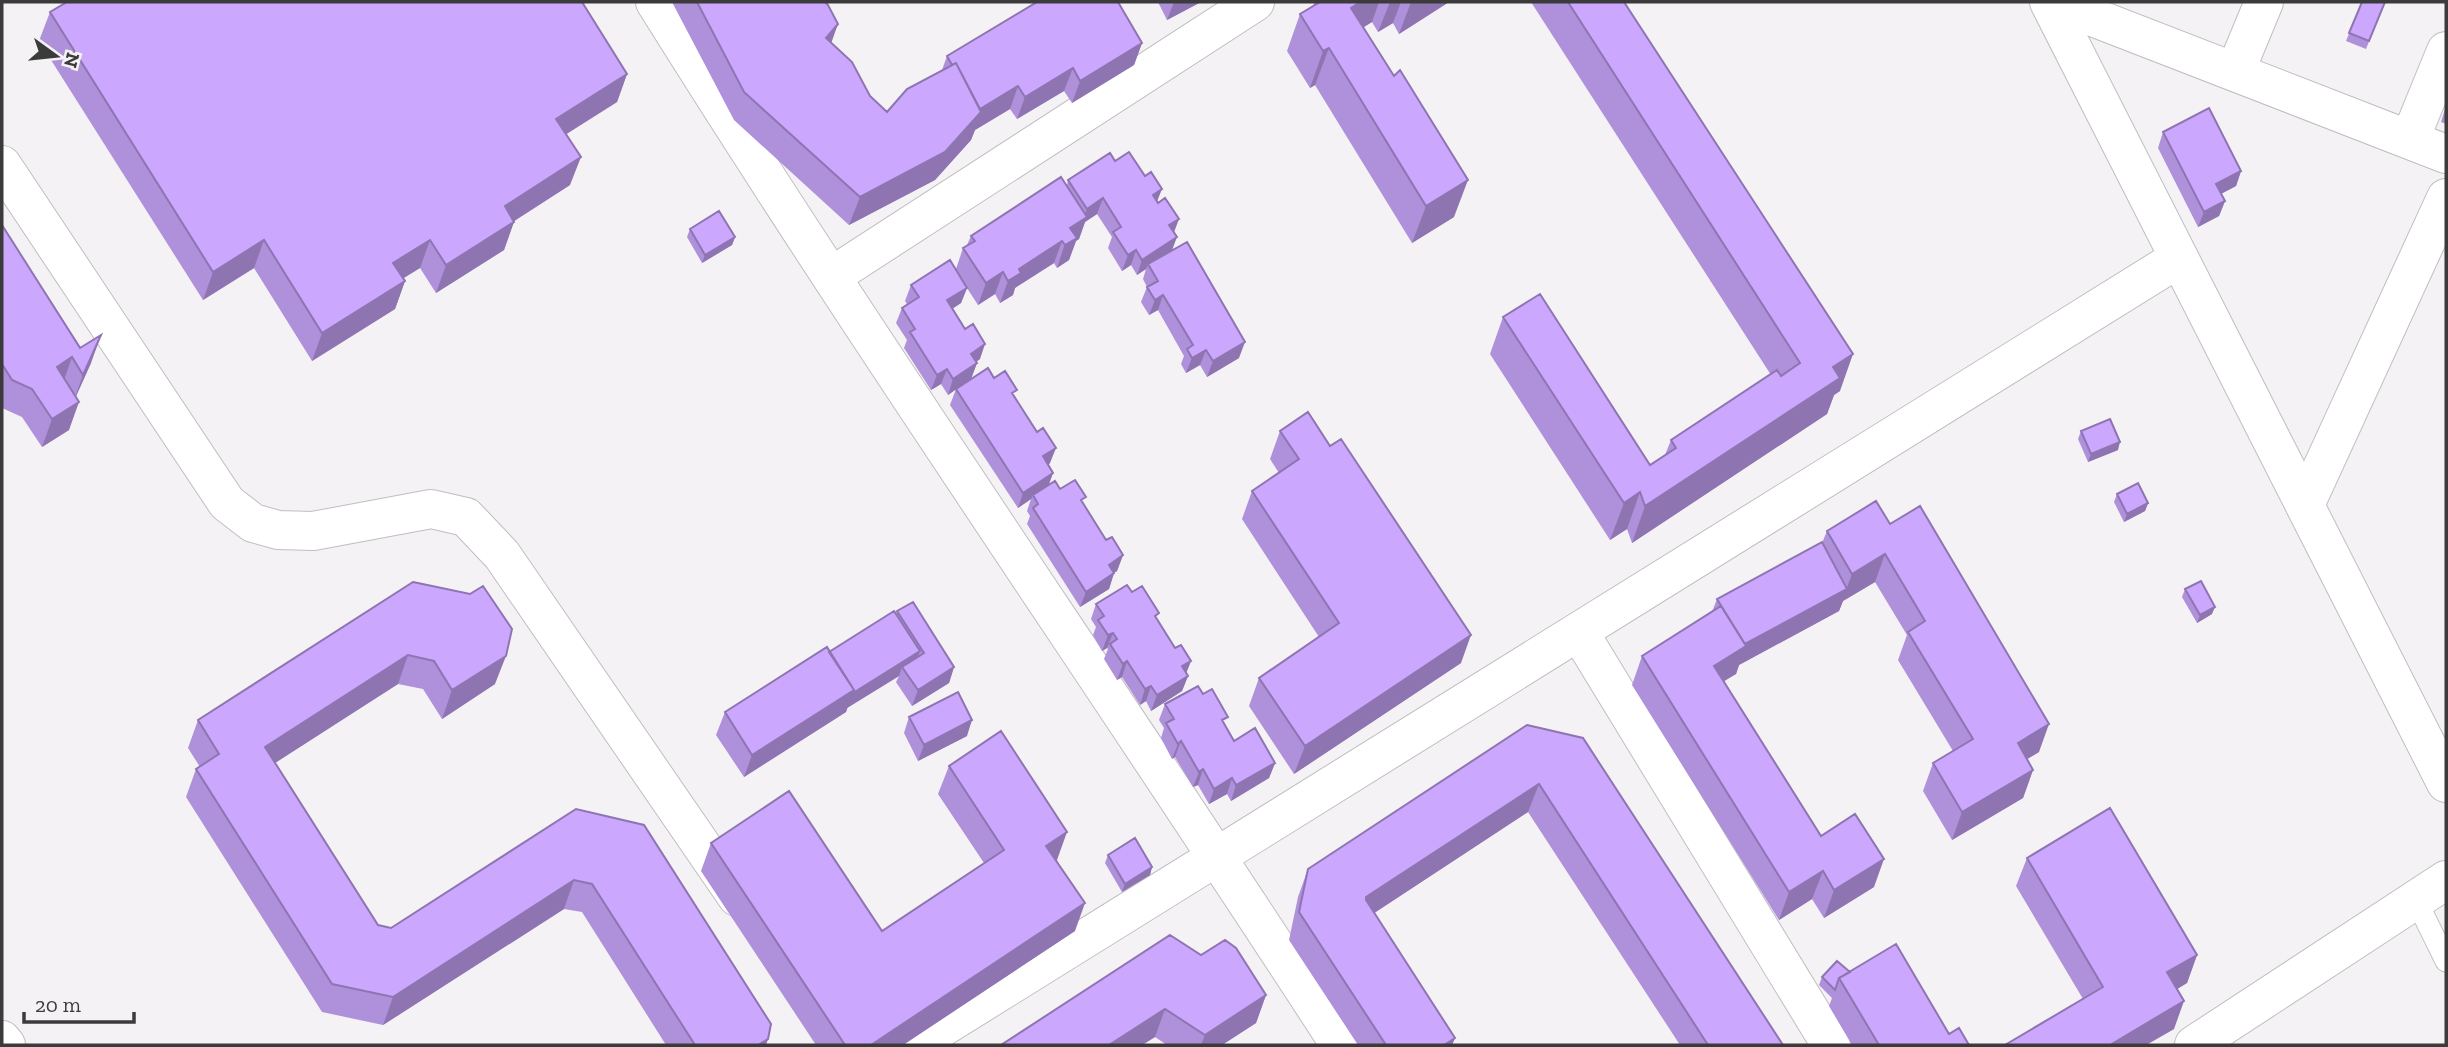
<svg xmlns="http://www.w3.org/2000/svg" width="2448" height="1047" font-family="'Zilla Slab',serif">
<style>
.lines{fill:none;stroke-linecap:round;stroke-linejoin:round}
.service-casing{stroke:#c0bec0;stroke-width:23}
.minor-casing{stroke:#c0bec0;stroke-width:40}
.secondary-casing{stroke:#c0bec0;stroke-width:40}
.service{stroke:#fff;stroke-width:21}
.minor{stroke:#fff;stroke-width:38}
.secondary{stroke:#fff;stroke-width:38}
.wall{fill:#af90da}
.shaded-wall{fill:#8e75b2}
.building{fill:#cba7fe;stroke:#8e75b2;stroke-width:2}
</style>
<rect width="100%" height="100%" fill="#f4f2f4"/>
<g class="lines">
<!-- service casing -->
<g class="service-casing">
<path id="service" d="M2416,900L2446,961"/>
</g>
<!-- minor casing -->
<g class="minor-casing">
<path id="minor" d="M655,2C875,354 1114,696 1340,1045
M2054,2L2446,154
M2235,72L2264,2
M2410,139L2446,51
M2,165L227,503L253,523L278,530L313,531L431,509L466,517L502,555L737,897
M832,276L1255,2
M2305,505L2446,198
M1579,632L1831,1045
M2,1040L6,1045
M914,1045L2179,258
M2194,1045L2446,880"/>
</g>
<!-- secondary casing -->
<g class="secondary-casing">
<path id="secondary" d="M2049,2L2446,783"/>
</g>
<!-- service -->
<use href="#service" class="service"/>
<!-- minor -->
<use href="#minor" class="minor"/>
<!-- secondary -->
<use href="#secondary" class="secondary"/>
</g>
<!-- wall -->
<path class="wall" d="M672,2H825L831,43L870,96L887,112L942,70L947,56L1142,43L1134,65L1072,103L1064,91L1017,119L1010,109L975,130L971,140L935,180L849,225L734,120Z
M1158,2H1201L1167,20Z
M1315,2H1449L1399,34L1393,23L1378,32L1372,22L1363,27L1454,217L1412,243L1315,85L1310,88L1287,51L1300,14L1313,6Z
M1531,2H1624L1840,391L1834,395L1827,414L1632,543L1627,529L1610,540L1490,354L1503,317L1650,465L1665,455L1671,440L1771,375Z
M2362,2H2385L2366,49L2346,41Z
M50,12L627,74L617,102L566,134L570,185L514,221L504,250L436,293L420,268L403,278L405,281L395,309L312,361L254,268L203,300L39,41Z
M2446,106V124L2441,122Z
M2163,132L2241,171L2236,186L2221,194L2225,201L2219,216L2198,227L2158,148Z
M1115,161L1157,202L1174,233L1172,250L1239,358L1207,377L1200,365L1186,373L1181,364L1184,356L1158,310L1149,315L1141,302L1147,287L1143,279L1146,269L1137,275L1131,265L1122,271L1108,248L1112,237L1097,214L1085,222L1079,239L1076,241L1069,260L1057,268L1054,263L1015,288L1013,295L1000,303L995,294L978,305L967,288L961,303L952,309L980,359L976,362L977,363L971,379L994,378L1015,397L1050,463L1048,465L1053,473L1049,485L1060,489L1083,504L1106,540L1123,555L1117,571L1114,573L1109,589L1080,607L1027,524L1030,516L1027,511L1031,499L1018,508L950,405L956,389L948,395L941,384L931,390L904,348L907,340L896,323L902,308L907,304L905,301L911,285L956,269L963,248L967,245L971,236L1067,185L1068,180Z
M2,225L91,363L76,396L69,430L42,447L22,417L2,408Z
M690,229L735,237L732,245L702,263L687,237Z
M1280,431L1461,663L1294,774L1249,706L1259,678L1319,637L1242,519L1252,491L1279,473L1270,459Z
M2081,431L2118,450L2088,462L2078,439Z
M2117,494L2148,503L2145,511L2124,522L2114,502Z
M1890,524L2039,752L2027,759L2033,770L2023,798L1952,840L1923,791L1933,763L1953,751L1898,660L1907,635L1875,582L1843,601L1839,611L1739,665L1736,674L1723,681L1821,836L1874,887L1824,918L1812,899L1779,920L1632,685L1642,656L1712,612L1717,599L1822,543L1827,531Z
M413,582L495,684L442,719L423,689L398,684L274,763L378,925L391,928L576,809L766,1045H666L582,912L564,909L383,1025L322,1012L186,797L196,769L200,767L188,748L198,720Z
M2185,589L2212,614L2197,623L2182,597Z
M1132,592L1157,619L1175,648L1191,661L1186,673L1188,676L1182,691L1151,711L1146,701L1140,705L1122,677L1117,680L1104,659L1108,649L1107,648L1102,651L1093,635L1096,627L1091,619L1096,604Z
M897,611L954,667L949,683L912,706L896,682L899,676L847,708L846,712L744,777L716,735L725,712L896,614Z
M1203,694L1225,725L1234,741L1275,763L1269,778L1231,801L1227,794L1209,804L1198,785L1193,787L1175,757L1172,759L1161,738L1164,728L1159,720L1165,704Z
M909,717L967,736L918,761L904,733Z
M1527,725L1783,1045H1680L1528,812L1374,913L1455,1038L1452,1045H1358L1289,940L1298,897L1308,869Z
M949,766L1057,860L1075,931L903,1045H816L701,871L711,843L882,931L984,863L938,794Z
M1108,855L1152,867L1150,875L1122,892L1105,863Z
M2027,858L2197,955L2187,983L2177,989L2174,1029L2146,1045H2005L2083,999L2016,886Z
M1201,955L1266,995L1256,1023L1222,1045H1167L1155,1037L1142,1045H1001Z
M1850,972L1969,1045H1852L1829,1006L1832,998L1819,985L1822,977Z"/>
<!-- shaded-wall -->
<path class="shaded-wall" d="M1174,2H1201L1167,20Z
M1360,2H1379L1372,22L1337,44L1351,8Z
M1390,2H1401L1393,23L1378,32Z
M1411,2H1449L1399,34Z
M838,24L828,52L826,38Z
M1142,43L1134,65L1072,103L1080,81Z
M1329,48L1315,85L1310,88L1323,51Z
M1073,68L1064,91L1017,119L1025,97Z
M627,74L617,102L546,147L556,119Z
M1018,86L1010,109L975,130L971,140L935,180L849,225L860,197L979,110Z
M581,157L570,185L494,234L505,206Z
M2241,171L2236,186L2211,199L2216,184Z
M1468,180L1454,217L1412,243L1426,206Z
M1162,189L1156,204L1153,195Z
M1103,198L1097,214L1085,222L1079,239L1076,241L1069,260L1057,268L1070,228L1083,219L1087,209Z
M2225,201L2219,216L2198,227L2204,212Z
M1179,219L1173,235L1169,225Z
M514,222L504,250L436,293L446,265Z
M735,237L732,245L702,263L705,255Z
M1177,237L1171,253L1148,264L1146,269L1137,275L1142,260Z
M264,240L254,268L203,300L213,272Z
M430,240L420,268L383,291L393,263Z
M1062,241L1054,263L1015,288L1013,295L1000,303L1008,281L1019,269Z
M1136,250L1131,265L1122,271L1128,255Z
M1003,272L995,294L978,305L986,283Z
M405,281L395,309L312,361L322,333Z
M967,288L961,303L941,316L947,300Z
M1163,295L1158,310L1149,315L1155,300Z
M101,335L91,363L73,403L83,375Z
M1245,342L1239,358L1207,377L1213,361Z
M985,344L980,359L965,369L971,354Z
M1206,350L1200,365L1186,373L1192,358Z
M1853,354L1840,391L1834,395L1827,414L1632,543L1645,506L1833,367Z
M72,357L62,386L57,367Z
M977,363L971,379L948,395L953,379Z
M947,369L941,384L931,390L937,375Z
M79,402L69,430L42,447L52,419Z
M2120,442L2118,450L2088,462L2091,454Z
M1056,448L1050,463L1037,472L1043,456Z
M1053,473L1047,488L1033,495L1031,499L1018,508L1023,493Z
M1640,492L1627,529L1610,540L1624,503Z
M2148,503L2145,511L2124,522L2127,514Z
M1885,554L1875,582L1843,601L1839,611L1739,665L1736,674L1703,694L1714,666L1742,646L1846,590L1852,574Z
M1123,555L1117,571L1103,580L1109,565Z
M1114,573L1109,589L1080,607L1086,592Z
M2215,607L2212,614L2197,623L2200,615Z
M1113,633L1107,648L1102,651L1108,635Z
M1471,635L1461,663L1294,774L1305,746Z
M920,651L914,666L902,667L899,676L847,708L853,693Z
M408,655L398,684L255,776L265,747Z
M506,656L495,684L442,719L452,690Z
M1127,661L1122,677L1117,680L1123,664Z
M1191,661L1185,676L1182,666Z
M954,667L949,683L912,706L918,690Z
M1188,676L1182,691L1151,711L1157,695Z
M1151,686L1146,701L1140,705L1145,689Z
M854,690L846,712L744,777L752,755Z
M972,720L967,736L918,761L924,745Z
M2049,724L2039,752L2007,771L2018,743Z
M1181,741L1175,757L1172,759L1178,744Z
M1275,763L1269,778L1231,801L1236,785Z
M1203,769L1198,785L1193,787L1199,772Z
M2033,770L2023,798L1952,840L1962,812Z
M1232,778L1227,794L1209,804L1214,789Z
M1539,784L1528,812L1356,925L1366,897Z
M1067,832L1057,860L1036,874L1046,846Z
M1884,859L1874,887L1824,918L1834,890Z
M1152,867L1150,875L1122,892L1125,884Z
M1823,871L1812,899L1779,920L1789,892Z
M574,880L564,909L383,1025L393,997Z
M1085,903L1075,931L903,1045H871Z
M2197,955L2187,983L2157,1001L2167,972Z
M1266,995L1256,1023L1222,1045H1201L1205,1035Z
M2184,1001L2174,1029L2146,1045H2110Z
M1165,1009L1155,1037L1142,1045H1109Z
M1455,1038L1452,1045H1444Z
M768,1039L766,1045H758Z"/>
<!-- building -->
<path class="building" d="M67,2H582L627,74L556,119L581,157L505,206L514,222L446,265L430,240L393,263L405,281L322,333L264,240L213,272L50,12Z
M697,2H825L828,5L838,24L826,38L852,62L870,96L887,112L907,89L956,63L981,112L945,152L860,197L744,92Z
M1037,2H1118L1142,43L1080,81L1073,68L1025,97L1018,86L980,109L956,63L952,65L947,56Z
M1320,2H1360L1351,8L1394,76L1400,70L1468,180L1426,206L1329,48L1323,51L1300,14Z
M1568,2H1624L1853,354L1833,367L1840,378L1645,506L1640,492L1624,503L1503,317L1540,294L1650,465L1676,448L1671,440L1777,370L1781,376L1800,363Z
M2362,2H2385L2369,41L2349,33Z
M2209,108L2241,171L2216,184L2225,201L2204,212L2163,132Z
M1129,152L1145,176L1151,172L1162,189L1153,195L1158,203L1165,198L1179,219L1169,225L1177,237L1142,260L1136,250L1128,255L1113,232L1121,227L1103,198L1087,209L1068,180L1110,153L1115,161Z
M1061,177L1087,217L1070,228L1077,238L1065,245L1062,241L1019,269L1021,273L1008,281L1003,272L986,283L963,248L975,241L971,236Z
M719,211L735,237L705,255L690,229Z
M2,225L80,348L101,335L83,375L72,357L57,367L79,402L52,419L32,389L12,380L2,364Z
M1187,242L1245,342L1213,361L1206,350L1192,358L1187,349L1193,345L1163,295L1155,300L1147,287L1158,281L1148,264Z
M950,260L967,288L947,300L965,329L973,324L985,344L971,354L977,363L953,379L947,369L937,375L910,332L915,329L902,308L919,297L911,285Z
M988,368L994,378L1005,371L1017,390L1012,393L1037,432L1043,428L1056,448L1043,456L1053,473L1023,493L956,389Z
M1308,412L1330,446L1341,439L1471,635L1305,746L1259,678L1339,623L1252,491L1299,459L1280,431Z
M2110,419L2120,442L2091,454L2081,431Z
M1075,480L1086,497L1081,500L1106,540L1112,537L1123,555L1109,565L1114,573L1086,592L1033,508L1038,504L1033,495L1055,481L1060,489Z
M2138,483L2148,503L2127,514L2117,494Z
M1876,501L1890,524L1920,506L2049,724L2018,743L2033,770L1962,812L1933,763L1973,739L1908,632L1925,621L1885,554L1852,574L1827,531Z
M1822,542L1847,589L1745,644L1717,599Z
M2201,581L2215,607L2200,615L2185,589Z
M413,582L470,594L483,586L512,629L506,656L452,690L434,661L408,655L265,747L378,925L391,928L576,809L644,825L771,1024L768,1039L758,1045H695L592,884L574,880L393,997L332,984L196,769L219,754L198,720Z
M1127,585L1132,592L1142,586L1159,613L1155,616L1175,648L1181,645L1191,661L1182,666L1188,676L1157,695L1151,686L1145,689L1127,661L1123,664L1110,644L1117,639L1113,633L1108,635L1098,620L1104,616L1096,604Z
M913,602L954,667L918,690L902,667L924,653L897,611Z
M1721,606L1746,646L1714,666L1821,836L1855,814L1884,859L1834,890L1823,871L1789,892L1642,656Z
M894,611L920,651L853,693L854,690L829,652Z
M827,647L854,690L752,755L725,712Z
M1198,686L1203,694L1212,689L1228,717L1222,720L1234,741L1255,728L1275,763L1236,785L1232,778L1214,789L1203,769L1199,772L1181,741L1178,744L1166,723L1174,719L1165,704Z
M958,692L972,720L924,745L909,717Z
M1527,725L1583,738L1783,1045H1708L1539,784L1366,897V900L1455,1038L1444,1045H1386L1299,912L1308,869Z
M1001,731L1067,832L1046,846L1085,903L871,1045H845L711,843L789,791L882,931L1004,850L949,766Z
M2110,808L2197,955L2167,972L2184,1001L2110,1045H2005L2103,987L2027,858Z
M1135,838L1152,867L1125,884L1108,855Z
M1170,935L1201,955L1225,940L1236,948L1266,995L1205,1035L1165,1009L1109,1045H1001Z
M1896,944L1949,1034L1959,1028L1969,1045H1879L1839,978Z
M1837,961L1850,972L1839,978L1835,990L1822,977Z"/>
<!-- border -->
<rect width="2448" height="1047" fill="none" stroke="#3c3b3c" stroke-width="7"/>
<!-- north arrow -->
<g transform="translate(56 56) rotate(105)" stroke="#f4f2f4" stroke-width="5" paint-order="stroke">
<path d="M0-5L12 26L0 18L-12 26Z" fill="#3c3b3c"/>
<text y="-10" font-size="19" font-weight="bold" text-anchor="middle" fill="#3c3b3c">N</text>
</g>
<!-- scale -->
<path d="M24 1012v10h110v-10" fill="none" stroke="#3c3b3c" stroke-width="3.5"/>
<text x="35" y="1012" font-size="21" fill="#3c3b3c" stroke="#f4f2f4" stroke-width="5" paint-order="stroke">20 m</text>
</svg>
